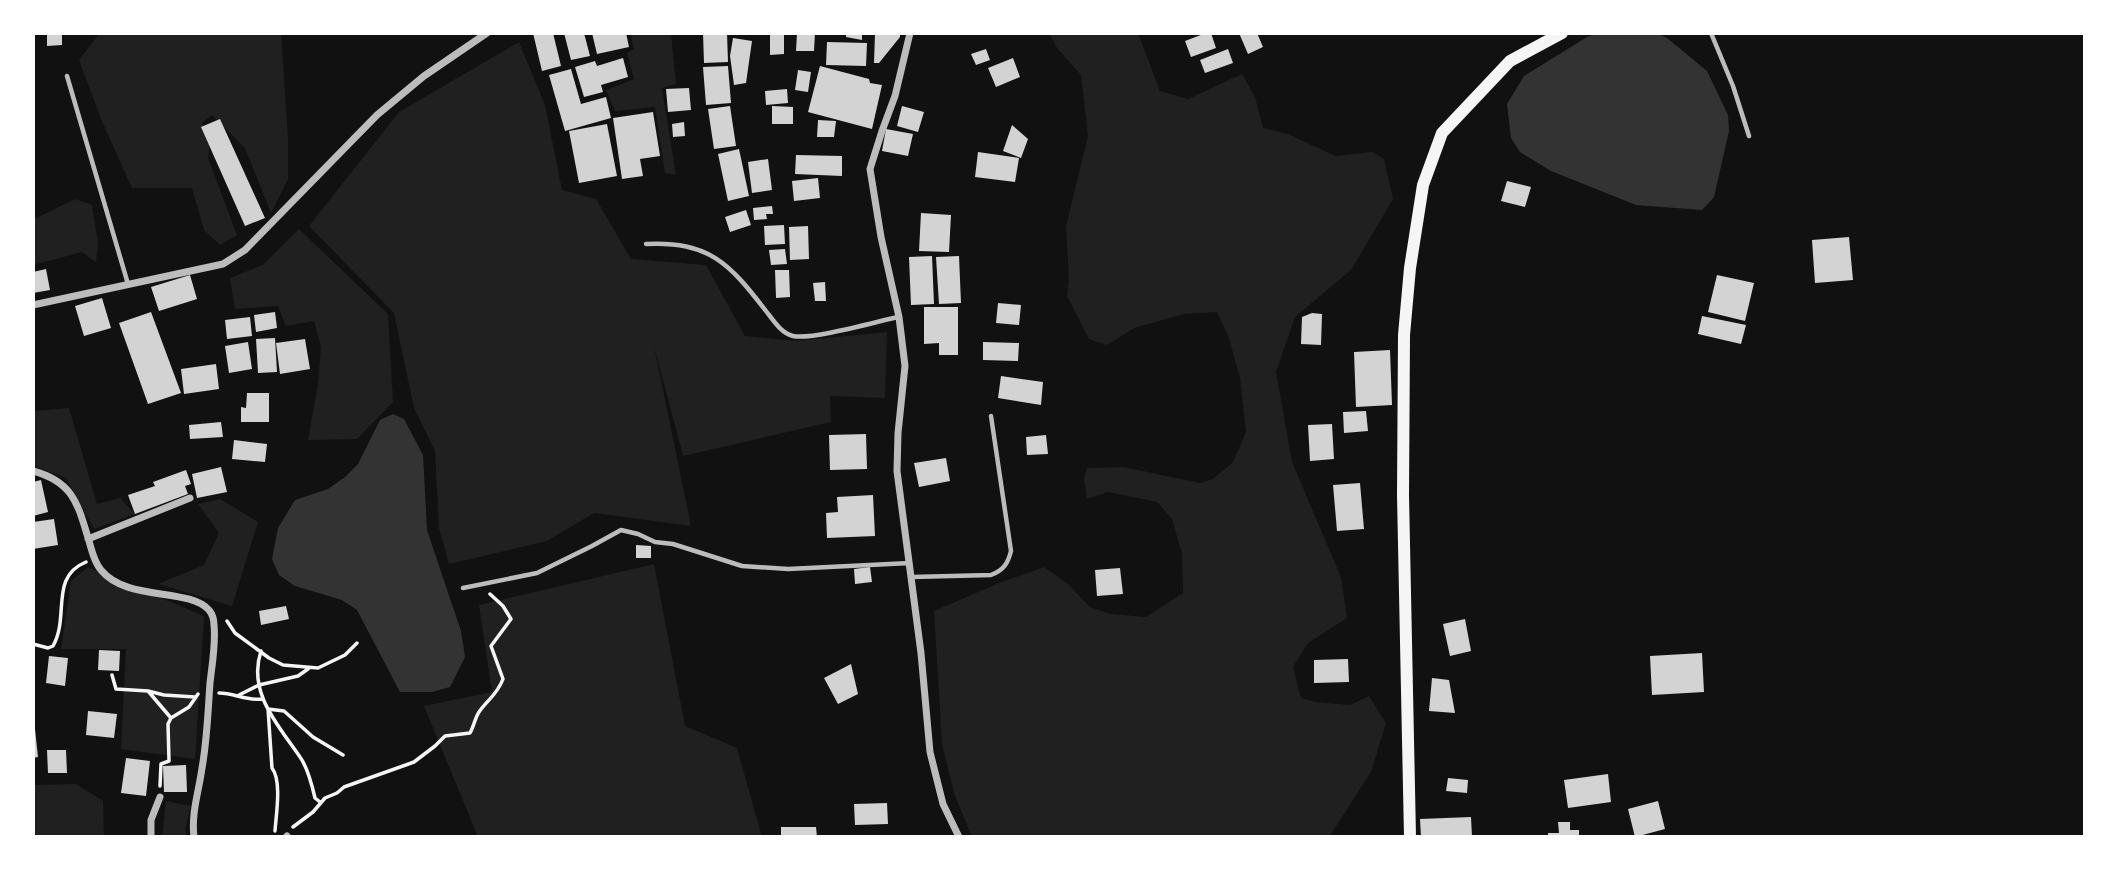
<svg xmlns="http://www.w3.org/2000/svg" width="2118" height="870" font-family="Raleway,sans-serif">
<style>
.green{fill:#202020}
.water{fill:#333}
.building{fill:#d3d3d3}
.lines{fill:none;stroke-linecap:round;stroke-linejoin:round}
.path{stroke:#f5f5f5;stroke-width:3.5}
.service{stroke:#bcbcbc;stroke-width:4.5}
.minor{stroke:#bcbcbc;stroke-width:7}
.secondary{stroke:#f5f5f5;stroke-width:12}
</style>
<rect width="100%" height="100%" fill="#111"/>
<!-- green -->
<path class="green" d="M100,33H281L288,138V179L271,213L245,148L212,115L202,123L210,142L208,158L237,235L220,245L204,230L192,188H132L101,119L79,60Z
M630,33H671L676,84L662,88L676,175L665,173L655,107L615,111L606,90L634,79L627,53L634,49Z
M1049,33H1138L1160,91L1188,99L1242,74L1255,97L1263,128L1288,134L1335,156L1373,152L1384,159L1393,199L1351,270L1295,317L1276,372L1292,462L1341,577L1347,618L1308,643L1293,667L1301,698L1315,702L1350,705L1369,696L1386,723L1371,772L1329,837H972L955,796L942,744L934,611L999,583L1044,567L1068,584L1090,607L1111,614L1146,617L1183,593L1182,554L1172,519L1157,502L1108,492L1087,499L1084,478L1087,468L1124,467L1200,483L1213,479L1233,462L1246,432L1240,378L1229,338L1217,312L1184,314L1134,328L1107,345L1089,339L1067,296L1069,279L1066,226L1088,136L1081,75L1057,48Z
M519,42L545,105L562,190L596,199L631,259L706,265L745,336L796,341L887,332L885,398L830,396L831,422L683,456L654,346L691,526L594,513L547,541L449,564L439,528L435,451L414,408L394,313L309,226L399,112Z
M75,199L92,205L98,243L96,262L82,252L33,265V220Z
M299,229L388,314L393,402L357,439L308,440L318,384L321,347L314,321L286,326L278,306L235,309L230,278L263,265Z
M69,408L97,504L120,498L135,514L94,529L66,478L33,466V411Z
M220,499L258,522L232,606L158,584L204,565L219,533L198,504Z
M654,564L685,726L737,748L762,837H478L424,706L492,692L479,605Z
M88,567L204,616L195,759L121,749L126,649H61L71,581Z
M76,784L103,801L104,837H33V785Z
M166,801L191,806L185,830L188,837H162Z"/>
<!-- water -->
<path class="water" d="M1598,33H1656L1667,38L1707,71L1728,115L1729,131L1714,197L1702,210L1636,205L1551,171L1520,152L1511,138L1507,104L1524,76L1587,37Z
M393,414L404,419L423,455L427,530L461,631L465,657L450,687L432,692H400L357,610L342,600L295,586L279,575L272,559L278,528L295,500L328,489L345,477L358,464L380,420Z"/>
<!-- building -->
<path class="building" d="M47,33H62V45L47,46Z
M533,33H553L561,66L542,71Z
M564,33H584L590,56L571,60Z
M592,33H626L629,47L597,54Z
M703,33H727L728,62L704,63Z
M770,33H784V54L770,55Z
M797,33H815L814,51H796Z
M846,33H862V40L846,37Z
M875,33H900V37L879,63H874Z
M1206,33H1211L1216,48L1191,57L1185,41Z
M1239,33H1257L1263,47L1248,54Z
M733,38L752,41L746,83L734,85L730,56Z
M827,42L867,43L866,66L826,65Z
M986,49L990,60L976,65L971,54Z
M1228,49L1233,63L1205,73L1200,60Z
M623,58L628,77L601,85L603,92L584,97L575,67L595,61L597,66Z
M1013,58L1020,77L996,87L988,68Z
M728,66L731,103L706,105L703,67Z
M820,66L869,79L870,83L882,85L872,129L808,112Z
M571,69L581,104L606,97L611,118L565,131L549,75Z
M798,70L811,72L808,92L795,90Z
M689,88L691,110L668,112L666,89Z
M787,89L788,103L766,105L765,91Z
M730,106L736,146L714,149L708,109Z
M772,106L793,107V124H772Z
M902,106L924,112L918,132L897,126Z
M653,112L660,156L640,159L643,176L622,179L613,118Z
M220,119L265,218L245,226L201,127Z
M818,120L836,121L834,137H817Z
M684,122L685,136L673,137L672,124Z
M607,124L617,176L579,183L569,131Z
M1012,125L1028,139L1021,158L1003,151Z
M886,129L913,134L908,156L882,151Z
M739,149L749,196L728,201L718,154Z
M978,152L1019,158L1015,182L975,177Z
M796,155L842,156V176L795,174Z
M768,159L772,190L752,193L748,162Z
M818,178L820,198L794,201L792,181Z
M1507,181L1531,187L1525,207L1501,201Z
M772,206L773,214H766L767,219L754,220L753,208Z
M746,210L751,225L730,232L725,217Z
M921,213L951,215L949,252L919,251Z
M784,225L785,244L765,245L764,226Z
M808,226L809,259L790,260L789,227Z
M1849,237L1853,280L1815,283L1812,240Z
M785,249L787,264L771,265L769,250Z
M932,256L934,304L911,305L909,257Z
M959,256L961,303L939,304L936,257Z
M46,269L50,290L33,293V272Z
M775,270H789L790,297L776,298Z
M190,275L197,299L159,311L151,287Z
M1717,275L1754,283L1745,321L1708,312Z
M825,282L826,301H815L813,283Z
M102,298L111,328L84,336L75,306Z
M998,303L1021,305L1019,325L996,323Z
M924,307H958V355H939V343L924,344Z
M151,312L181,393L148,404L119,323Z
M275,312L277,328L256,332L254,315Z
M1312,313L1322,314L1321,345L1301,344L1302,317Z
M1702,316L1746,325L1741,344L1698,334Z
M250,317L252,336L227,339L225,320Z
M275,338L277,372L258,373L256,339Z
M305,339L310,369L280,374L276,343Z
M248,342L252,369L229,373L225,346Z
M983,342L1019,343L1018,361L983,360Z
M1390,350L1392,405L1356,407L1354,352Z
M216,364L219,389L184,394L181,369Z
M1001,376L1043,382L1041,405L998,398Z
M247,393H269V422H241V407L246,408Z
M1366,411L1368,431L1344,433L1343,412Z
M221,422L223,437L190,439L189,425Z
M1332,424L1334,459L1310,461L1308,425Z
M866,434L867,469L830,470L829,435Z
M1046,435L1048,454L1027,455L1026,437Z
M234,440L267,444L265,462L232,459Z
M946,458L950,481L919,487L914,463Z
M221,467L227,492L197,498L192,474Z
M186,470L191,484L185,486L188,494L135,514L128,495L155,486L153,482Z
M41,480L48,512L33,516V482Z
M1360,483L1364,529L1337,531L1333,485Z
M873,495L875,536L827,538L826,513L838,512L837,497Z
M54,519L58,545L33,549V522Z
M636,545L651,546V558H636Z
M870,567L872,582L855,584L854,569Z
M1120,568L1123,594L1097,596L1095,570Z
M286,606L289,619L261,625L259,611Z
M1465,619L1471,651L1450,656L1443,624Z
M99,650L120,651L119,671L98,670Z
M1702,653L1704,692L1652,695L1650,656Z
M49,656L68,658L65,686L46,683Z
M1348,659L1349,682L1314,683V660Z
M851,664L858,694L838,704L824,678Z
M1432,678L1449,680L1455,713L1429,711Z
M88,711L117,714L114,738L86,735Z
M33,729H35L38,757L33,758Z
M47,750H66L67,773H48Z
M126,758L150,761L146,796L121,793Z
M186,765L187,792H164L163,766Z
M1608,774L1611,802L1568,808L1564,780Z
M1448,778L1468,780L1467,793L1446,791Z
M1658,801L1665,829L1635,837L1628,809Z
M887,803L888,824L855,825L854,804Z
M1471,817L1472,837H1421L1420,819Z
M1558,822H1570V830H1579V837H1548V833H1559Z
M781,827H816L817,837H781Z"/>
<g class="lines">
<!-- path -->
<path class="path" d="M227,621L235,633L269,658L283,665L318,668L345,655L357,643
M33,644L48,648L53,646C70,616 49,577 86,562
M261,651C247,693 279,726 300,757C308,768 312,785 315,798L320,802
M112,675L116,689L148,691L171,718
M148,691L164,695L195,697
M219,693C234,693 247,701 262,699
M239,695L259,685L298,676L308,669
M160,786L161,764L169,761L168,724L171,718L189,707L198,694
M293,827L313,812L325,798L337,793L344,787L414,762L435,746L445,736L470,733C474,726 475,718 479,712C488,699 497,695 503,679L491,646L511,619L503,606L490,594
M275,831C276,815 282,781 272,768L268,709L284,711L313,737L343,755"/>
<!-- service -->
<path class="service" d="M1711,33L1733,86L1749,136
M67,76L128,284
M646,244C709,241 729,263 766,311C773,320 781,333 793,336C812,340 875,322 898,317
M912,577L991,575C1004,570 1008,563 1011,551L991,416
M463,588L537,573L592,546L621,530L638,534L655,542L673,544L742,566L788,569L910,563"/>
<!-- minor -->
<path class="minor" d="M910,33L895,96L882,131L870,169L881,237L899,317L905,366L898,433L897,471L921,653L930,752L943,804L959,837
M33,305L223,264L245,250L377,115L424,76L487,33
M33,471C74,482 78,505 89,541C92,551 94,562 101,570C127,602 188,587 209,610C213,615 214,619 214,625C216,644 212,664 210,683C208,711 207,741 202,768C199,791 191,813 194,837
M88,539L190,498
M151,837V820L160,797
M286,837L287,836"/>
<!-- secondary -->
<path class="secondary" d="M1410,837L1403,495L1404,335L1410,268L1423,185L1442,133L1510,61L1562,33"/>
</g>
<!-- border -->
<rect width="2118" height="870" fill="none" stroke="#ffffff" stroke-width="70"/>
</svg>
